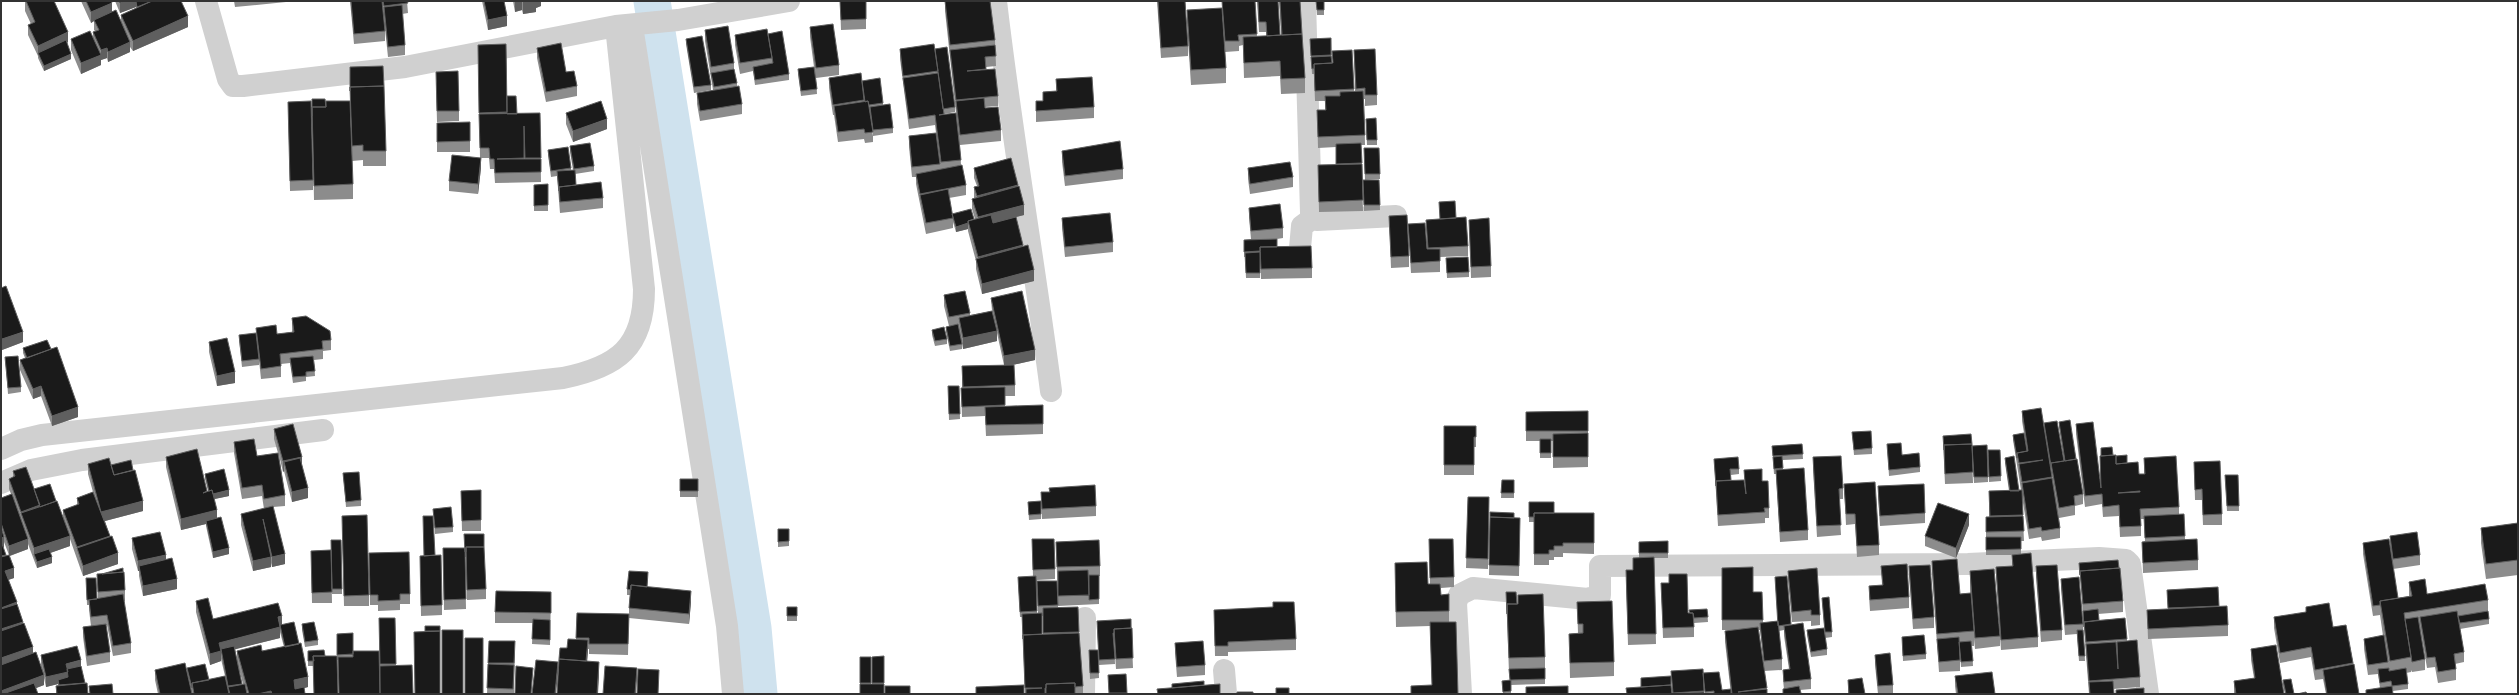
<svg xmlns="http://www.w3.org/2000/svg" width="2519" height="695" font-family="Mulish,sans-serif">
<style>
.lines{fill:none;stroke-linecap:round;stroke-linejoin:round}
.river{stroke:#cfe2ee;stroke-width:37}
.minor{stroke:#d0d0d0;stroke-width:22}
.wall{fill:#8c8c8c;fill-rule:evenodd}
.shaded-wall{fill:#5f5f5f}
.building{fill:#1a1a1a;stroke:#5f5f5f;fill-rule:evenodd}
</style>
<rect width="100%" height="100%" fill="#fff"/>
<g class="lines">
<!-- river -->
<path class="river" d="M652,1L753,628L759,694"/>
<!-- minor -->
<path class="minor" d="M206,1L228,79L233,86H243L405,67L616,26L678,20L789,1
M996,1C1011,131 1034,261 1051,391
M1305,1L1311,213L1317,220L1396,216
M632,26L727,626L733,694
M1300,248L1302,226L1313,218
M1,449L21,440L42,435L563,378C617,367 644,348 644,289L616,26
M1,483L31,470L82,460L323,430
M1224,670L1226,694
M1084,694L1085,618
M1461,694L1456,603L1459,595L1473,588L1588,599L1600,595V566L1968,564L2099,558L2126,560L2130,564L2148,694"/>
</g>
<!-- wall -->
<path class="wall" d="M25,1L68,42L67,43L71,59L44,71L38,58V56L28,35V25L31,24L25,11Z
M81,1H111L112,12L121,20V15L136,8V7L120,13L115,1H181L188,27L133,51L130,47V52L108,62L107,58L101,60V59V65L81,74L71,50V39L93,38V32L95,31L94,30V21L91,23Z
M234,1H286V2L235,7Z
M350,1H382L385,31V41L354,44Z
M382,1H407L408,13L402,14L405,45V55L388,57Z
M482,1H504L507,26L488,30Z
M513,1H541V6L536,8V12L523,14L522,10L515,12Z
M840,1H866V29L841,30Z
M945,1H990L995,40L996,66L986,67V69L998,96V106L985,107L1001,130V141L960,145L961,165L966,185V195L949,198L952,214L975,219L972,209V199L974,198V187L977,186L974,178V168L1018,187L1024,215L1016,217L1023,247L1034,281L982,294L976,269V261L968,231V229L956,232L953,222V228L926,234L916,184V177H912L909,147V136L936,133L935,125L909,129L900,59V49H935L955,107V112L944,114V115L956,113L945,11Z
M1157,1H1185L1188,46V56L1161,58Z
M1222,1H1255L1257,37L1266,36V32H1259L1257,1H1278L1280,35H1281L1279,1H1300L1305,78V93L1281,94L1280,76L1244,78L1243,45L1239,46V51L1225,52Z
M1316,1H1324V15H1317Z
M1187,10L1226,68V83L1191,85L1187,25Z
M810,27L839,65V75L816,78L817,94L801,96L798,74V69L814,67L810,37Z
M705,30L734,63V69L737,83V86L742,104V114L700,121L697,104V93L713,90L705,41Z
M768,34L789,74V80L755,85L753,71L740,74L735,45V35Z
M1331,38L1332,63L1352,50L1354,92H1355L1354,50L1377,95V105L1365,106V99H1364L1365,145H1361L1363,211L1319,212L1318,165H1336V147L1318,148L1317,110H1325V101H1315L1314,74H1312L1310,39Z
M686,39L711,85V90L694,93L686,44Z
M506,44L507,114L540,113L541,182L495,183L494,169H490L489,158H481V168L478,194L449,191V181L480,158L478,45Z
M537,48L577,86V96L546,102L537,58Z
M350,77L386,151V166H363V160L352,161Z
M829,78L862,83L883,103V105L893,128V133L873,136L869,110L873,132V142L865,143L864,139L838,142L834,115H833L829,88Z
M1056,79L1094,107V118L1036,122V101H1043V92L1056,91Z
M436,82L459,111V121L437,122Z
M312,99L326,107L353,184V199L314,200Z
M288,102L313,180V190L290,191Z
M566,113L607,129L573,142L566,124Z
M437,123L470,141V152H437Z
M1366,124L1377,140V145H1367Z
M570,146L594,166V171L575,174L576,185L603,198V208L560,213L557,176L551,177L548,155V150L571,168V170H573L570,152Z
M1364,148H1379L1380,179L1365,180Z
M1062,151L1123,169V179L1065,186L1062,162Z
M1248,168L1293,177V187L1250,194L1248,179Z
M1363,180H1379L1380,210L1364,211Z
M548,184V211H534V185Z
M1249,208L1283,228V238L1277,239V247L1312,268V278L1261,279L1260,256V278H1246L1245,257H1244V240L1251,239L1249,218Z
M1389,216L1409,256V267L1391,268Z
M1062,218L1113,242V252L1065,257L1062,228Z
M1456,218L1468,246V256L1440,257V272L1411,273L1408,224L1427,249L1426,220Z
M1469,220L1491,266V277L1471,278Z
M1446,258L1469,272V277L1447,278Z
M1,288L23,342L2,350L1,346Z
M944,295L970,313V315L992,311L991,298L1035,360L1012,365L1015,385V396H1005V406L1043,424V434L986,436L985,416L962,417L961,388H962V366L1004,365L997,333V341L963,349L962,344V349L950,351L946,332V327L949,326L944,306Z
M292,318L331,340V350L323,351V359L314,360L315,376L306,377V381L293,383L290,363L281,364V377L261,379L259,360V365L242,367L239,340V335L256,338V328L277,334L292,332Z
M932,330L947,339V344L935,346L932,335Z
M209,342L235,383L217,386L209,352Z
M23,348L51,349L78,417L52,426L41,396L33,399L20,370V360L25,358L23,353Z
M5,357L21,387V392L8,394Z
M948,386H959L960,419L949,420Z
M2022,411L2044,428V423L2064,461L2059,427V422L2076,459L2083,494V504L2075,506V515L2059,518L2060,528V538L2042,541L2041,537L2029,539L2022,497L2024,541H2021V554L2038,637V647L2001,650L1996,577V567L2012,566V555H2013H1986V517H1989V491H2009L2005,463V458L2019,491L2021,490L2013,440V435L2024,433L2022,421Z
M1526,412L1588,431V467L1553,468V441H1551V458H1540V441H1526Z
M2076,424L2100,483V456L2113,455L2116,460L2127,463L2139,474H2144V458L2179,507V515L2184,514L2185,539L2198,560V570L2143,573L2142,542L2145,541L2144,519H2141V536L2120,537L2119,516L2103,517L2102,504L2085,507L2076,434Z
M1444,426H1476V447H1474V475H1444Z
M274,429L302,465L308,498L292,502L284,471L283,472L279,455L285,495V506L273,507L285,564L272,567L271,563V567L253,571L241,525V514L264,509L262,496L242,499L234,453V442L257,456L278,453L274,439Z
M1852,432L1872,448V454L1854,455Z
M1943,441L1972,446L1987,445L1988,482L1974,483L1972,454L1973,483L1945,484Z
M1802,444L1803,459L1783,460V469L1808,530V540L1780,542L1776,474H1774L1772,446Z
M1887,444L1920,467V472L1889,476Z
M2000,450L2001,481L1989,482L1988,455Z
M166,457L207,492L208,491L205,479V474L229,496L214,499L217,518L229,554L213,558L206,526V524L181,530L166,467Z
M1813,457L1843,488V499H1839L1841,535L1817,537L1813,468Z
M1714,459L1739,469V474L1731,475V480L1745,485L1744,470L1762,481L1769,508V518H1765V523L1718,526Z
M2194,462L2222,514V525H2203L2202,500H2195Z
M88,464L111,465L143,511L105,521L110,537L118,564L83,576L70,539V546L50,553L52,563L37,568L28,544V549L10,556L14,578L8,580L23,623L33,653L42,670L41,666V655L81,666L85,683L56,694V686L58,685V684L46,687L44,678V685L36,688L1,694V498L11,494L9,489V479L13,477V471L34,489L56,501L63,517V510L77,505V498L93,492L88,474ZM4,542L9,555L6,556L3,547H4Z
M343,473L361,500V506L346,507Z
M2225,475H2238L2239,511H2227Z
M680,479H698V497H680Z
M1502,480H1514V498H1501Z
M1844,484L1879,545V555L1857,557L1855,524L1846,525Z
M1878,486L1925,513V523L1880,526L1878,497Z
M1049,488L1096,506V516L1042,519L1041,502V492H1049Z
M481,490V531H462L461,491Z
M1468,497H1489L1488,569L1466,568Z
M1041,501V519L1029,520L1028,502Z
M1529,502L1554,513H1594V554L1563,553V557H1554V560H1549V565H1534V522H1529Z
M433,509L453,527V532L435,534Z
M1490,517L1520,518L1519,576L1489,575Z
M2518,523V575L2486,579L2481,543V528Z
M1969,525L1956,558L1925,546V536Z
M342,526L369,595V606H344Z
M778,529H789V546L778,547Z
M2390,536L2420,555V565L2393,569L2398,598L2409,596V582L2427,594L2488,600V611L2489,619V624L2460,629L2464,652V662L2455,664L2456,669V680L2438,683L2435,667L2427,668L2420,626L2425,659V670L2412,672L2411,670V672L2406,673L2408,684V689L2393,691V694H2366V690L2380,688L2378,674L2368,675L2364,649V639L2383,636L2380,615L2373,616L2363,554V543L2390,546Z
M132,538L166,560L177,589L143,596L139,576V571H138L132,549Z
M1032,539L1055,569V579L1037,580V613H1038L1037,581L1058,605V608L1078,607L1079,633L1083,686V694H1025L1022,617H1020L1018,577H1033ZM1042,616H1043V634H1042Z
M331,540H341L342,594H332Z
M1668,541V558H1654L1656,644L1628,645L1626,580L1633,570L1639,558V542Z
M1056,542L1100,566V576H1099V604L1058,606Z
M443,548H465L486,589V599L467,600L466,557H465L466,609L444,610Z
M331,550L332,603H312L311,551Z
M1429,550L1454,577V587L1441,588V595L1449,594V622H1456L1432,685L1430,626L1396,627L1395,578V563L1428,584H1430Z
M369,553L410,594V604H400V610L378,611V605H370Z
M435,555L442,605V615L421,616L420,556Z
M1932,561L1960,594L1970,593V571L2000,636V646L1975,649L1974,639V646H1972L1973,666L1961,667L1960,653V671L1939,672L1932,575Z
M2079,563L2123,601V612L2098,614L2099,620L2125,618L2127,641L2140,677V687L2113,689L2114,694H2089Z
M1881,566L1909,597V608L1870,611L1869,596V586L1882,585Z
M1909,566L1934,617V628L1913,629L1909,576Z
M2036,566L2062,630V640L2041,642L2036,577Z
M1722,568L1753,592H1762L1763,623L1778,621L1775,577L1791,625L1811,679V689L1800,690L1801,693V694H1783V689H1784L1783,680V670L1789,669L1784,636V630L1779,631L1782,659V670L1764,671L1767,694H1731L1725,642V631L1734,630H1722ZM1759,630H1760L1764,667Z
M1788,571L1820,615V625L1811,626V621L1792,622L1788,581Z
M97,576L125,590V601H124L131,643V653L113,656L107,625H106L110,652V662L87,666L83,637V627L91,626L89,610V605H87L86,578L97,599L98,598Z
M648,578L647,587L691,602L689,624L629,618V608L630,595H627V589Z
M2061,579L2083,624L2085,661H2079L2077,634L2065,635L2061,589Z
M1661,583L1688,613L1707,609L1708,622L1694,623V637L1663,638Z
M2218,587L2219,607L2228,625V636L2148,639L2147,610L2168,609L2167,590Z
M551,592L550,645L532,644L533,623H495V612Z
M1506,592L1517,604L1545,657V684L1511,685V694H1503L1502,681L1510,680L1509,673Z
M1822,598L1832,632V637L1825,638L1827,649V655L1811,657L1807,635V630L1825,637Z
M196,601L213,619L282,625L308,687L304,688L305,694H158L155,680V670L187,673V668L209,680L225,676L221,659V661L210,665L196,612ZM280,632L284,647L262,651H237V659L235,649L280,638ZM239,669L243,684H242Z
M1577,602L1614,662V676L1570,678L1569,634L1578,633Z
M787,607H797V621H787Z
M2306,607L2333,627L2346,625L2359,694H2326L2323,679L2315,680L2311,657L2280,663L2274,628V617L2306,612Z
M1214,610L1296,639V650L1228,652V656H1215Z
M577,613L629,614L628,655L589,654V649H588L587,661L599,676L567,648L576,639Z
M379,618H395L396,666L412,665L413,694H339L338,660H337L338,694H314L313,666H308V651L324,650L325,656H337V634L353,633V654V651H379L380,693Z
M1131,619L1133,668L1116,669L1114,638V639L1115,664L1099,665L1097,626Z
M302,624L318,640V645L305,647L302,630Z
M1902,637L1926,654V659L1903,661Z
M489,641L515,652L514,694H487Z
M1175,643L1205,665V675L1177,677L1175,653Z
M2251,649L2284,694H2234V681L2254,678L2251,660Z
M1089,650H1098L1099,678L1090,679Z
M1875,655L1893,685V694H1878L1875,665Z
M884,656V694H860V657H871V684H872V657Z
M1671,671L1703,675L1722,690L1731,694H1705L1704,684V694H1672Z
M1126,674L1127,694H1109L1108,681Z
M1955,676L1995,694H1956L1955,686Z
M1848,680L1865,694H1848Z
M2283,680L2294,694H2285L2283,686Z"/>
<!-- shaded-wall -->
<path class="shaded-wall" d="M126,1H152L136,2V7L120,13V3Z
M515,1H522V10L515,12Z
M523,1H541V6L536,8V12L523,14Z
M112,3V13L94,20V21L91,23V12Z
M188,16V27L133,51V41Z
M507,16V26L488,30V20Z
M68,32V42L40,55L38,53V56V46Z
M130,42V52L108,62V52Z
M107,48V58L101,60V50Z
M71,54V59L44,71V66Z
M101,55V65L81,74V63Z
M607,119V129L573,142V131Z
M481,158V168L478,194V184Z
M1018,185V196L977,207V196Z
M1024,205V215L978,227V217Z
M968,223V229L956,232V227Z
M1023,245V256L978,266V257Z
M1034,270V281L982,294V284Z
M997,331V341L963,349V338Z
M23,332V342L2,350V339Z
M1035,350V360L1004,367V356Z
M235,372V383L217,386V376Z
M41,386V396L33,399V389Z
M78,407V417L52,426V416Z
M302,457V467L284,462V471L283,472V461Z
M308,488V498L292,502V492Z
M229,490V496L210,500V495Z
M143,501V511L101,522V512Z
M40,505V516L21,513V523V512Z
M217,510V521H206V524L181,530V519Z
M1969,514V525L1956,558V548Z
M70,536V546L36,558L34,554V559V548Z
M110,536V546L77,548V558V547Z
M4,537V547L1,548V538Z
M28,539V549L9,556V546Z
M229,548V554L213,558V552Z
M118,553V564L83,576V566Z
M285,554V564L272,567V557Z
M166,555V565L139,566V571H138V561Z
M52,557V563L37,568V562Z
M271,557V567L253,571V561Z
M14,568V578L5,581V571Z
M177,579V589L143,596V586Z
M691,591V602L689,624V614Z
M17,602V613L1,618V608Z
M282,616V627H280L278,617Z
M23,622V632L1,640V629Z
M280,627V638L221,653V661L210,665V654L219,643Z
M588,640V651L586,675V665Z
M33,647V657L1,668V658Z
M81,660V671L68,682L58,680V684L46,687V677L66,664Z
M558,662V673L556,694H555Z
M599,662V676L598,694H597Z
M637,668V678L636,694H635Z
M44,675V685L21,694H1V691Z
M308,677V687L294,691V680Z
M271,691V694H258Z"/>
<!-- building -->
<path class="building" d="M26,1H54L68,32L38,46L28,25L35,22Z
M86,1H111L112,3L91,12Z
M119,1H126L120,3Z
M139,1H152L137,7L136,2Z
M152,1H181L188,16L133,41L121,15Z
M351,1H382L385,31L354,34Z
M383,1H407L408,3L384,6Z
M484,1H504L507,16L488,20Z
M840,1H866V19L841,20Z
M945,1H990L995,40L950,45Z
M1158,1H1185L1188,46L1161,48Z
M1222,1H1255L1257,34L1238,35L1239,41H1225Z
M1258,1H1278L1280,35L1267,36L1266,22H1259Z
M1280,1H1300L1302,34L1282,35Z
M1316,1H1324V10H1317Z
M402,5L405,45L388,47L384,7Z
M1222,8L1226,68L1191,70L1187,10Z
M116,10L130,42L108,52L107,48L101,50L93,32L99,30L94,20Z
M833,24L839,65L816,68L810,27Z
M728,26L734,63L711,67L705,30Z
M767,29L772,58L740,63L735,35Z
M90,31L101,55L81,63L71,39Z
M782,31L789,74L755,80L753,67L773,63L768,34Z
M1302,34L1305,78L1281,79L1280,61L1244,63L1243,37Z
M702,36L711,85L694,87L686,39Z
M1331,38V55L1311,56L1310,39Z
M66,40L71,54L44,66L38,53Z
M561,43L566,72L574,71L577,86L546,92L537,48Z
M506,44L507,112L479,113L478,45Z
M934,44L938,71L903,76L900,49Z
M995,45L996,56L985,57L986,69L967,71L995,69L998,96L956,100L950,50Z
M947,47L955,107L943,109L935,49Z
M1375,49L1377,95H1365V88L1356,89L1354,50Z
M1352,50L1354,89L1315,91L1314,64L1333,63L1332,51Z
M1331,56L1332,63L1314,64V68L1312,69L1311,57Z
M383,66L384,86L350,87V91V67Z
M814,67L817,89L801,91L798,69Z
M734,69L737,83L714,87L711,73Z
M458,71L459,111H437L436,72Z
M861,73L864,100L833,105L829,78Z
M938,73L944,114L939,115L956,113L961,160L941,162L935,115L909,119L903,78Z
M1092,77L1094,107L1036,111V101H1043V92L1057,91L1056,79Z
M880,78L883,103L869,105L868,101L865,102L862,81Z
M384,86L386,151H363V145L352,146L350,87Z
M739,86L742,104L700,111L697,93Z
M1363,91L1365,135L1318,137L1317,110H1326L1325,96H1340V92Z
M507,96H516L517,114H507Z
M984,98L985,108L998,107L1001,130L960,135L956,101Z
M312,99H325L326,107H312V116Z
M311,101L313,180L290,181L288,102Z
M326,101H350L353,184L314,186L312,107H326Z
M601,101L607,119L573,131L566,113Z
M868,101L873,132L865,133L864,129L838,132L834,106Z
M890,104L893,128L873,130L870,107Z
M540,113L541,158H525L524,126V158L497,159H541V172L495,173L494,159H490L489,148H480L479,114Z
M1376,118L1377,140H1367L1366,119Z
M470,122V141L437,142V123Z
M936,133L940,164L912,167L909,136Z
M1120,141L1123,169L1065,176L1062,151Z
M590,143L594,166L574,169L570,146Z
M1361,143L1362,163L1336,164V144Z
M568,147L571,168L551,171L548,150Z
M1364,148H1379L1380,174H1365Z
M452,155L481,158L478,184L449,181Z
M1011,158L1018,185L977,196L974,187L979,186L974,168Z
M1290,162L1293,177L1250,184L1248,168Z
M1362,164L1363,200L1319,202L1318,165Z
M962,165L966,185L920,194L916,174Z
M575,170L576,185L559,187V191L557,171Z
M1363,180H1379L1380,205H1364Z
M601,182L603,198L560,202L559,187Z
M548,184V205L534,206V185Z
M1019,186L1024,205L978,217L972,199Z
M948,189L953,218L926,223L920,195Z
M1455,201L1456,218L1440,219L1439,202Z
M1280,204L1283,228L1251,231L1249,208Z
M971,209L974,219L968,221V223L956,227L952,214Z
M1110,213L1113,242L1065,247L1062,218Z
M991,215L993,223L1016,217L1023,245L978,257L968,221Z
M1407,215L1409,256L1391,257L1389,216Z
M1466,217L1468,246L1428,248L1426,220Z
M1489,218L1491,266L1471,267L1469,220Z
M1425,223L1427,249H1440V261L1411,263L1408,224Z
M1277,239V247H1260V251L1244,252V240Z
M1028,245L1034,270L982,284L976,259Z
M1311,246L1312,268L1261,269L1260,247Z
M1260,252V273H1246L1245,253Z
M1468,257L1469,272L1447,273L1446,258Z
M6,286L23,332L2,339L1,336V288Z
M965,291L970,313L949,317L944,295Z
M1022,291L1035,350L1004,356L991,298Z
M992,311L997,331L963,338L959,318Z
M306,316L330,331L331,340L322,341L323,349L280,354L281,366L261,369L256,328L276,325L277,334L294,332L292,318Z
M958,324L962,344L950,346L946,327Z
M944,327L947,339L935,341L932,330Z
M256,333L259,359L242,361L239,335Z
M227,338L235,372L217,376L209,342Z
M47,340L51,349L27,358L23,348Z
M57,347L78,407L52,416L41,386L33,389L20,360Z
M18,356L21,387L8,388L5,357Z
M313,356L315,371L306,372V376L293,377L290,358Z
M1014,365L1015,385L963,387L962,366Z
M948,386H959L960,414H949Z
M1005,387V405L962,407L961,388Z
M1043,405V424L986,425L985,407Z
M2041,408L2052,477L2022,482L2019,464L2043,460L2019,463L2017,453L2028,451L2022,411Z
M1588,411V431H1526V412Z
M2070,420L2076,459L2065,461L2059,422Z
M2057,421L2064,461L2051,463V466L2044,423Z
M2093,422L2101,488L2100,456L2116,455V464L2138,462L2139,474H2145L2144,458L2176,456L2179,507L2140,509L2141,526L2120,527L2119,505L2103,507L2102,494L2085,496L2076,424ZM2140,491V492L2118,493Z
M293,424L302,457L283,461L274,429Z
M1444,426H1476V437H1474V465H1444Z
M1871,431L1872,448L1854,450L1852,432Z
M1588,433V457H1553V434Z
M2024,433L2027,451L2017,453V458L2013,435Z
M1971,434L1972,444L1944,445V450L1943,436Z
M254,439L257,456L278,453L285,495L264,499L262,485L242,488L234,442Z
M1540,439H1551V453H1540Z
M1901,443L1902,455L1919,453L1920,467L1889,470L1887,444Z
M1802,444L1803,454L1773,456L1772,446Z
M1972,444L1973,472L1945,474L1944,445Z
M1987,445L1988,477H1974L1972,446Z
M2112,447L2113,455L2101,456V448Z
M197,449L207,491L203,493L212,490L217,510L181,519L166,457Z
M1988,450H2000L2001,476L1989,477Z
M2127,455V463L2116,464V456Z
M1782,456L1783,468L1774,469L1773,457Z
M1841,456L1843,488L1839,489L1841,525L1817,526L1813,457Z
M2014,456L2019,491H2010L2005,458Z
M1738,457L1739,469H1730L1731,480L1716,481V486L1714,459Z
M109,458L114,475L135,470L143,501L101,512L88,464Z
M300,458L308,488L292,492L284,462Z
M2077,459L2083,494L2074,496L2075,505L2059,508L2051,463Z
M131,460L133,470L114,475L111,465Z
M2220,461L2222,514L2203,515L2202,489L2195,490L2194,462Z
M26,467L40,505L21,512L9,479L15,476L13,471Z
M1804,468L1808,530L1780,532L1776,470Z
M224,469L229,490L213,494L212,490L209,491L205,474Z
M1762,469V481H1768L1769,508H1764L1765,512L1718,515L1716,481L1744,480L1746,494L1744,470Z
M359,472L361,500L346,502L343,473Z
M2225,475H2238L2239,506H2227Z
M2052,478L2060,528L2042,531L2041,527L2029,529L2022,483Z
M680,479H698V491H680Z
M1502,480H1514V493H1501Z
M1875,482L1879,545L1857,546L1855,514H1846L1844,484Z
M50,484L56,501L40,507L34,489Z
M1924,484L1925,513L1880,516L1878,486Z
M1095,485L1096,506L1042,509L1041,492H1050L1049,488Z
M481,490V520L462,521L461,491Z
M2022,490L2023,515L1990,516L1989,491Z
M93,492L110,536L77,547L63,510L79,504L77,498Z
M12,494L28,539L9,546L1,523V498Z
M1468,497H1489L1488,559L1466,558Z
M57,501L70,536L34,548L21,513Z
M1041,501V514L1029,515L1028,502Z
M1529,502H1554V513H1534V517H1529Z
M1938,503L1969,514L1956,548L1925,536Z
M273,506L285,554L272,557L263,519L271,557L253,561L241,514Z
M451,507L453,527L435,528L433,509Z
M1490,512L1514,513V518L1490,517Z
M1534,513H1594V543H1563V546H1554V550H1549V554H1534Z
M2184,514L2185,536L2145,538L2144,516Z
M367,515L369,595L344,596L342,516Z
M423,516H433L435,555L424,556Z
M2023,516L2024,531L1986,532V517Z
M221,517L229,548L213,552L206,521Z
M1490,517L1520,518L1519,566L1489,565Z
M2518,523V560L2486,564L2481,528Z
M1,527L4,537L1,538Z
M778,529H789V541L778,542Z
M160,532L166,555L138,561L132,538Z
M2417,532L2420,555L2393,559L2390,536Z
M464,534H484V547H466V552H465Z
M112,536L118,553L83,566L77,548Z
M1986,537H2021V549L1986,550Z
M1032,539H1054L1055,569L1033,570Z
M1429,539H1453L1454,577L1430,578Z
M2197,539L2198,560L2143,563L2142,542Z
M2389,539L2398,598L2380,601V605L2373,606L2363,543Z
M331,540H341L342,589H332Z
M1099,540L1100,566L1057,567L1056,542Z
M1,541L6,555L1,556Z
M1668,541V553H1639V542Z
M466,547H484L486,589L467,590Z
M443,548H465L466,599L444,600Z
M49,549L52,557L37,562L34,554Z
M331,550L332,592L312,593L311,551Z
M409,552L410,594H400V600L378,601V595H370L369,553Z
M2031,553L2038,637L2001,640L1996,567L2013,566L2012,555Z
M9,555L14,568L5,571L17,602L1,608V557Z
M441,555L442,605L421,606L420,556Z
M1654,557L1656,634H1628L1626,570H1633V558Z
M172,558L177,579L143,586L139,566Z
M1957,559L1960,594L1971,593L1974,631L1937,634L1932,561Z
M2118,560L2119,568L2080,571V575L2079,563Z
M1427,562L1428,584H1440L1441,595L1449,594V611L1396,612L1395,563Z
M1907,564L1909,597L1870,600L1869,586L1883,585L1881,566Z
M1930,565L1934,617L1913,619L1909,566Z
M2057,565L2062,630L2041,631L2036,566Z
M1753,567V592H1762L1763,620H1722V568Z
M123,568V572L102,574Z
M1817,568L1820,615H1811V610L1792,612L1788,571Z
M2120,568L2123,601L2083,604L2080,571Z
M1994,569L2000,636L1975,638L1970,571Z
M1088,570L1089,595L1058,596V571Z
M629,571L648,572L647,587L631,585V590L627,589Z
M124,572L125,590L98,592L97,574Z
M1669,574H1687L1688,613H1693L1694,627L1663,628L1661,583H1669Z
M1089,575H1099V599L1089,600Z
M1036,576L1037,611L1020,612L1018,577Z
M1787,576L1791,624L1778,626L1775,577Z
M2079,577L2083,624L2065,625L2061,579Z
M86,578H96L97,599L87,600Z
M2425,579L2427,594L2485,584L2488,600L2404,613L2411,657L2390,661L2380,601L2412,596L2409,582Z
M1037,581H1057L1058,605L1038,606Z
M631,585L691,591L689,614L629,608Z
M2218,587L2219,606L2168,608L2167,590Z
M496,591L551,592V613L495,612Z
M1506,592H1516L1517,604H1507V614Z
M123,594L131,643L113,646L107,615L91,617L89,600Z
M1543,594L1545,657L1509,658L1507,604H1518V595Z
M1829,597L1832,632H1825L1822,598Z
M208,598L213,619L278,603L282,616L278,617L280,627L219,643L221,651L210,654L196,601Z
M1612,601L1614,662L1570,663L1569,634L1583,633V624H1578L1577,602Z
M1273,602H1294L1296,639L1228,642V646H1215L1214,610L1273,607Z
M2329,603L2333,627L2346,625L2353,663L2315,670L2311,647L2280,653L2274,617L2306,612V607Z
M17,604L23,622L1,629V609Z
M2227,606L2228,625L2148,629L2147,610Z
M787,607H797V616H787Z
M1078,607L1079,632L1043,633V608Z
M1707,609L1708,617L1694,618L1693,613H1690L1689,610Z
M2098,609L2099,620L2084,622V627L2083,611Z
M2457,611L2464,652L2454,654L2456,669L2438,672L2435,657L2427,658L2420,617Z
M2488,611L2489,619L2460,623L2458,616Z
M577,613L629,614L628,644H589V638H576Z
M1042,613V634L1023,635V639L1022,614Z
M2418,617L2425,659L2412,662L2405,619Z
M379,618H395L396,664H380Z
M2125,618L2127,639L2086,642L2084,622Z
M533,619L550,620V640L532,639Z
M1131,619V628L1114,629V633H1113L1115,659L1099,660L1097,621Z
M1778,621L1782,659L1764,661L1760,623Z
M294,622L299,644L285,647L280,625Z
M314,622L318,640L305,642L302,624Z
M1430,622H1456L1458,694H1411V686L1432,685Z
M24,623L33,647L1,658V631Z
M1803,623L1811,679L1784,682L1783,670L1790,669L1784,626Z
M106,624L110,652L87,656L83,627Z
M425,626H440V631H425Z
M1758,627L1767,688L1738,692L1767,689V694H1732L1725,631Z
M1132,628L1133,658L1116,659L1114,629Z
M1824,628L1827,649L1811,652L1807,630Z
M442,630H463V694H442Z
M2077,630H2083L2085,656H2079Z
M440,631V694H415L414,632Z
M353,633V654L337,655V634Z
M1079,633L1083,686L1075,687V683L1046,684V688H1045V694H1026V689L1042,688H1025L1023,635Z
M1924,635L1926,654L1903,656L1902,637Z
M2384,635L2388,662L2368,665L2364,639Z
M1959,637L1960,660L1939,662L1937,639Z
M465,638H483V694H465Z
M568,639L588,640L586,661L559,659L560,648H567Z
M2137,640L2140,677L2089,681L2086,644L2116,642L2118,669L2117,642Z
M489,641H515L514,663H488Z
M1203,641L1205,665L1177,667L1175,643Z
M1971,641L1973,661L1961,662L1959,642Z
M301,643L308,677L294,680L295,689L304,687L305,694H272L271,691L258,694H249L237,651L261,645L262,651Z
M2276,645L2284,694H2236L2234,681L2255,678L2251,649Z
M77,646L81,660L66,664L68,672L46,677L41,655Z
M234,646L242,684L228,686L221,649Z
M324,650L325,656H313L314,661H308V651Z
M1089,650H1098L1099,673H1090Z
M353,651H379L380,693V666L412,665L413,694H339L338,657H353Z
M36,652L44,675L1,691V665Z
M1890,653L1893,685L1878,686L1875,655Z
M313,656H337L338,694H314Z
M884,656V683H872V657Z
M860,657H871V683H860Z
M559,659L599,662L597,694H557Z
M536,660L558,662L555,694H532Z
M185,663L192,694H160L155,670Z
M205,664L209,680L192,683V688L187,668Z
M488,664L514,665L513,689L487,688Z
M2354,664L2359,694H2327L2323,670Z
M81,666L85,683L59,685L58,680L68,677L67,669Z
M516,666L533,668L531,694H515Z
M605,666L637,668L635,694H603Z
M1545,668V679L1510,680L1509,669Z
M2389,668V671L2406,668L2408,684L2392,686L2391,681L2380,683L2378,669Z
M638,669L659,670L658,694H637Z
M1703,669L1704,691L1673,693L1671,671Z
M1719,672L1722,690L1731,689V694H1714V691L1705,692L1703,673Z
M1992,672L1995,694H1958L1955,676Z
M1126,674L1127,693H1109L1108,675Z
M225,676L229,694H194L192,683Z
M1671,676V685L1641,687V678Z
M1862,678L1865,694H1849L1848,680Z
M2291,679L2294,694H2286L2283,680Z
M1511,680V691L1503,692L1502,681Z
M1204,681V685L1172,688V684Z
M2113,681L2114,694H2090L2089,682Z
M34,683L38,694H3Z
M87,683L88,694H52H57L56,686Z
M1075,683V694H1046V684Z
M112,684L113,694H90L89,686Z
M245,684L247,694H230L228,687Z
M860,684H884V694H860Z
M1220,684V694H1158L1157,689Z
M1024,685V694H976V687Z
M1671,685L1672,694H1627L1626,688Z
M885,686H910V694H885Z
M1568,686V694H1526V687Z
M1799,686L1801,693L1796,694H1783V689Z
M2392,686L2393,694H2366V690Z
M1276,688H1289V694H1276Z
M2144,688V694H2116V690Z
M1237,692H1253V694H1237Z
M1704,692V694H1676Z
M2306,692L2307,694H2297Z"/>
<!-- border -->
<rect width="2519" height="695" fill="none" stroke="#333333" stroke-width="4"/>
</svg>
